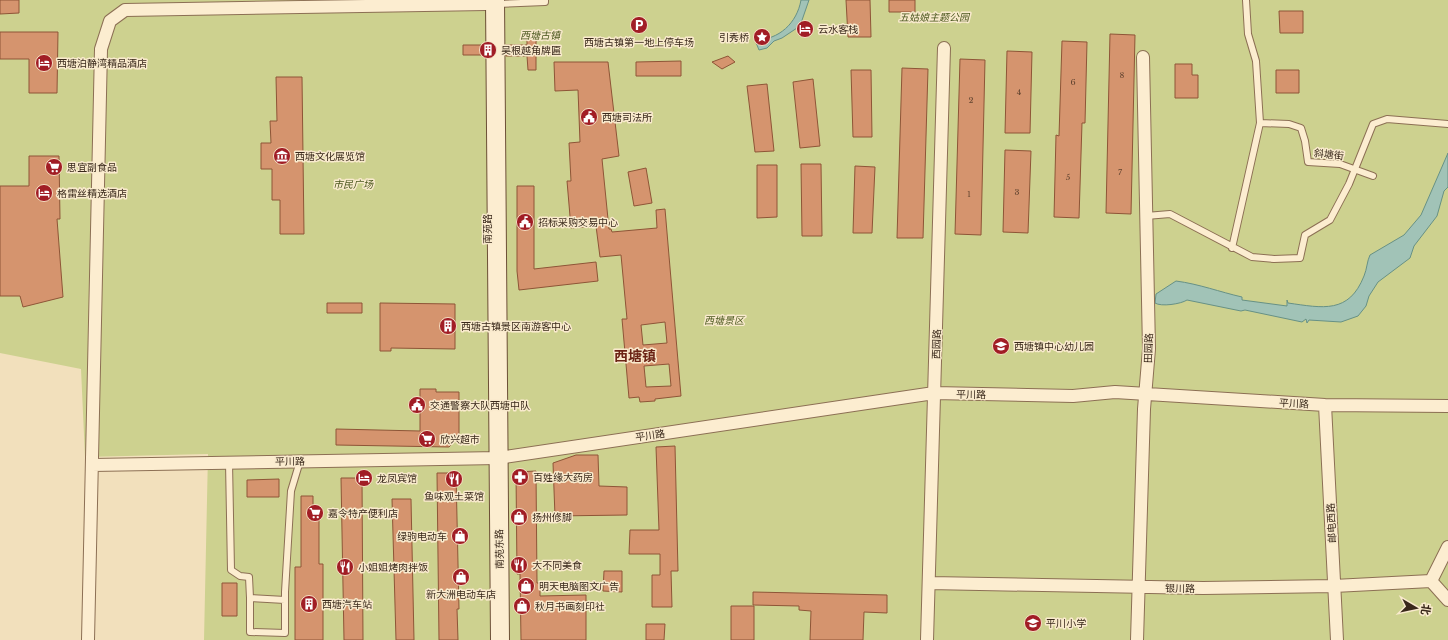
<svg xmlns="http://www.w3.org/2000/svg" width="1448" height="640" font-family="'Libre Baskerville','Noto Sans SC',serif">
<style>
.green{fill:#cdd18f}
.water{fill:#a1c3b7;stroke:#679185}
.building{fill:#d5946e;stroke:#8e5537;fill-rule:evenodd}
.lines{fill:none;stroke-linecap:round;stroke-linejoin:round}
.service-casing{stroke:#8c6f54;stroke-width:8}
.minor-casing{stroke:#8c6f54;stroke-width:14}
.secondary-casing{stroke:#6d5037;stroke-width:20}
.service{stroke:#fcedd0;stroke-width:6}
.minor{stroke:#fcedd0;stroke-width:12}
.secondary{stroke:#fcedd0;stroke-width:18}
.labels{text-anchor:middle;stroke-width:3;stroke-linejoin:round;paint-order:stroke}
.number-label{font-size:8px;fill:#60432f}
.park-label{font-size:10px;font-style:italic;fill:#4c581f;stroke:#f9eacd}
.poi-label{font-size:10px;fill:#39281a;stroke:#f9eacd;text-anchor:start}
.street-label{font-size:10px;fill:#39281a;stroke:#f9eacd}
.district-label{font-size:14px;font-weight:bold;fill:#6b2315;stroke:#f9eacd}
</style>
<rect width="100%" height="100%" fill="#f2e0bc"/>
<!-- green -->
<path class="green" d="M0,0H1448V640H204L208,454L85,457L81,369L0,353Z"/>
<!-- water -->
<path class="water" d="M801,0H809L800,26L782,38L774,41L767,48L759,50L755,40C779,40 797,23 801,0Z
M1448,153V187L1444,191L1437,216L1414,246L1410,258L1378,282L1369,296L1366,306L1358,316L1341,322L1309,320L1307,323L1306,319L1302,322L1245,310L1241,311L1187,300C1181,304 1161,307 1155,303L1156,294L1176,281C1199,284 1220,292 1242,297V300L1287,306V300L1288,303C1323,308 1349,314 1364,276C1367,269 1367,261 1370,255L1404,235L1421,215Z"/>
<!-- building -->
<path class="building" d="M0,0H19V13L0,14Z
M846,0H870L871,37H848Z
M889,0H915V12H889Z
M1279,11H1303V33H1280Z
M527,31H536V70H528L527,56H506V45H527Z
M0,32H58L57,93H29V59H0Z
M1110,34L1135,35L1131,214L1106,213Z
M1062,41L1087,42L1085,123H1082L1079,218L1054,217L1056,135L1059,136Z
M463,45H485V55H463Z
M1007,51L1032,52L1030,133H1005Z
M728,56L735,62L722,69L712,62Z
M960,59L985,60L981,235L955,234Z
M681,61V76H636V62Z
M554,62H608L619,156L602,159L609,229H611L612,232L657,228L656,210L665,209L681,396L655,399V401L640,402L639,397L629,398L622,319H627L621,255L600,257L596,226L571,228L567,181H571L569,143L580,142L578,90L555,91ZM665,322L667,343L643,345L641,325ZM669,364L671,386L646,387L644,366Z
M1175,64H1192V75H1198V98H1175Z
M902,68L928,69L923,238H897Z
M851,70H871L872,137H853Z
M1276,70H1299V93H1276Z
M276,77H302L304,234H280V200H272V169H261V143H271L270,121H277Z
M813,79L820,146L800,148L793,82Z
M767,84L774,151L755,152L747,86Z
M1005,150L1031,151L1028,233L1003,232Z
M29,156H59L60,219H57L63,297L23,307L20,296H0V186H29Z
M801,164H821L822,236H802Z
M757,165H777V217L757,218Z
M855,166L875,167L872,233H853Z
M646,168L652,203L634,206L628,172Z
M517,186H534V269L596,262L598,281L519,290L517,271Z
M327,303H362V313H327Z
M380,303L455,304V349L391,348V351H380Z
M420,389H436V392H459V437L449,447L336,445V429L420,431Z
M675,446L678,571H671L672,607H652V575H660V554H629L630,530H659L656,447Z
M576,455H598L599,486L627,487V515L555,516L553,463Z
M536,471L537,583H540V596L586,595V640H521L520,574H517L516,472Z
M437,473H456L459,609H457L458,640H439Z
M341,478H362L363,640H344Z
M279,479V497H247V480Z
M301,496H313V506H317V513H319V564H323V640H295V567H301Z
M392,499H411L414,640H396Z
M604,571H622V592L603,591Z
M222,583H237V616H222Z
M753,592L887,595V613L864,612L863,640H810L811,611L799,610V606L753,605Z
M731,606H754V640H731Z
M646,624H665L664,640H646Z"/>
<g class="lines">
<!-- service casing -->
<g class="service-casing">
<path id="service" d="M498,4L545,2V0
M1260,123L1289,124L1301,128L1305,141L1308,162L1340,164L1373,176
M1146,216L1170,214L1252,257L1274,259L1300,258L1305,235L1330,220L1349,184L1373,124L1387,119L1448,124
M1232,248L1260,123L1256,61L1248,34L1246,0
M229,462L231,570L240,576L249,577L250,598L285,600
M250,598V632L285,633V592L291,491L300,461"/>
</g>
<!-- minor casing -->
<g class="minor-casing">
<path id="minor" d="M1325,405L1337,640
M92,465L498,458L934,393L1073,396L1115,392L1325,405L1448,406
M1448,547L1431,581L1448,600
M929,583L1203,588L1334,586L1431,581
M88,640L101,49L110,21L125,10L486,4
M927,640L944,48
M1137,640L1144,409L1149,349L1143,57"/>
</g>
<!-- secondary casing -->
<g class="secondary-casing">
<path id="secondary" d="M495,0L500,640"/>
</g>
<!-- service -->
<use href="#service" class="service"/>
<!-- minor -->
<use href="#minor" class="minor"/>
<!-- secondary -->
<use href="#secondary" class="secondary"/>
</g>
<!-- icons -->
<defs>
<g id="parking-disc" transform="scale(0.9)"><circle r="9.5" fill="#a11d25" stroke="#f9eacd"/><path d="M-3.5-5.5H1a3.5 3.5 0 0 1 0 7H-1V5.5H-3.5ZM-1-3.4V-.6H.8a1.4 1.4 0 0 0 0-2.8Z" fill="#fff"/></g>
<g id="hotel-disc" transform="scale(0.9)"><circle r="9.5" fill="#a11d25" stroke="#f9eacd"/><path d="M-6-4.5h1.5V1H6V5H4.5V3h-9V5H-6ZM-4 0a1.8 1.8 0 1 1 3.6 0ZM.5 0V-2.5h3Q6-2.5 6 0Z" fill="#fff"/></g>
<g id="sight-disc" transform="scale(0.9)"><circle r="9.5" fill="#a11d25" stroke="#f9eacd"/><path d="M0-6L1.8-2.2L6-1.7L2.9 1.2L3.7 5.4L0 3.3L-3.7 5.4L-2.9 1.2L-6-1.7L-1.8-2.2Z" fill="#fff"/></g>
<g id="building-disc" transform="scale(0.9)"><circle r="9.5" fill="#a11d25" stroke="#f9eacd"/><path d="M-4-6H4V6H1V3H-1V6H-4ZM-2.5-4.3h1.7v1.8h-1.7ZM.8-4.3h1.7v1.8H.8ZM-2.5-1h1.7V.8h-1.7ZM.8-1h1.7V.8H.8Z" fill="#fff"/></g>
<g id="civic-disc" transform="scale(0.9)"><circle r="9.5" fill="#a11d25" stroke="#f9eacd"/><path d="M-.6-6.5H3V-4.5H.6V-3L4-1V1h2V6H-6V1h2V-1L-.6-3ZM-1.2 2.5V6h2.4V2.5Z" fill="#fff"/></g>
<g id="museum-disc" transform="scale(0.9)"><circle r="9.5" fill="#a11d25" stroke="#f9eacd"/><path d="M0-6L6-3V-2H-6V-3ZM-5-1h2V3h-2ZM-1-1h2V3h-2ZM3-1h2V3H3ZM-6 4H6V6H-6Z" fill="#fff"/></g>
<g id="supermarket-disc" transform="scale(0.9)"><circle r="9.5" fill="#a11d25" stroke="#f9eacd"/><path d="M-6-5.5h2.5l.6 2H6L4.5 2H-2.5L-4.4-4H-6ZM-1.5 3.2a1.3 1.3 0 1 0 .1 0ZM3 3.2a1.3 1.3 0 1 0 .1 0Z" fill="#fff"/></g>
<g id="school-disc" transform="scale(0.9)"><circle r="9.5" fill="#a11d25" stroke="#f9eacd"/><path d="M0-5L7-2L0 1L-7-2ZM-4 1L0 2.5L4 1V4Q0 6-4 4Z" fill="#fff"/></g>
<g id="pharmacy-disc" transform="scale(0.9)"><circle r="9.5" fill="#a11d25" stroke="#f9eacd"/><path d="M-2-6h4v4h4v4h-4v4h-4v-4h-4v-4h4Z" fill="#fff"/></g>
<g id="restaurant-disc" transform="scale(0.9)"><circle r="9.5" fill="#a11d25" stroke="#f9eacd"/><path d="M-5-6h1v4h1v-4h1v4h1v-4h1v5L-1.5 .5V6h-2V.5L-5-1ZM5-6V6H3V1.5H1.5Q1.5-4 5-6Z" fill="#fff"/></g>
<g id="shop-disc" transform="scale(0.9)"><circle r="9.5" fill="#a11d25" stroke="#f9eacd"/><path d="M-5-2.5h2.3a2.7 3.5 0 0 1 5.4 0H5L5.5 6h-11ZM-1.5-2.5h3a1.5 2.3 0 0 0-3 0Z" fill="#fff"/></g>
</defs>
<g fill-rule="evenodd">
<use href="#parking-disc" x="639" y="25"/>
<use href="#hotel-disc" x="805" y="29"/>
<use href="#sight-disc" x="762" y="37"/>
<use href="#building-disc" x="488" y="50"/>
<use href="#hotel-disc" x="44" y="63"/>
<use href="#civic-disc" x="589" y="117"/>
<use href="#museum-disc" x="282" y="156"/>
<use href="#supermarket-disc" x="54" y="167"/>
<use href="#hotel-disc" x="44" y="193"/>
<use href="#civic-disc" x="525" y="222"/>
<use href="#building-disc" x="448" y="326"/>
<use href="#school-disc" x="1001" y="346"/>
<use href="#civic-disc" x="417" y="405"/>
<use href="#supermarket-disc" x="427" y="439"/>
<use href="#pharmacy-disc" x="520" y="477"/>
<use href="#hotel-disc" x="364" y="478"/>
<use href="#restaurant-disc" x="454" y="479"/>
<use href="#supermarket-disc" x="315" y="513"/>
<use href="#shop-disc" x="519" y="517"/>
<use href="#shop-disc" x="460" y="536"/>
<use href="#restaurant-disc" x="519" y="565"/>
<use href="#restaurant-disc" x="345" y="567"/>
<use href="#shop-disc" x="461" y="577"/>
<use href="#shop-disc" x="526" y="586"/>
<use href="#building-disc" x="309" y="604"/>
<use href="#shop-disc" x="522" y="606"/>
<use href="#school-disc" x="1033" y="623"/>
</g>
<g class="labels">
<!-- number labels -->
<g class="number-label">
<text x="1122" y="78">8</text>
<text x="1073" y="85">6</text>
<text x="1019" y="95">4</text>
<text x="971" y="103">2</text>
<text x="1120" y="175">7</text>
<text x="1068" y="180">5</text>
<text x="1017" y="195">3</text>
<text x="969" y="197">1</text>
</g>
<!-- park labels -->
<g class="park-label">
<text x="934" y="21">五姑娘主题公园</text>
<text x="540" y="39">西塘古镇</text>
<text x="353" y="188">市民广场</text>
<text x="724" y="324">西塘景区</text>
</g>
<!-- poi labels -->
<g class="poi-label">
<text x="818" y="33">云水客栈</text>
<text x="749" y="41" text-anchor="end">引秀桥</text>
<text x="639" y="46" text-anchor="middle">西塘古镇第一地上停车场</text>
<text x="501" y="54">吴根越角牌匾</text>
<text x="57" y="67">西塘泊静湾精品酒店</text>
<text x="602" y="121">西塘司法所</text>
<text x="295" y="160">西塘文化展览馆</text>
<text x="67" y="171">思宜副食品</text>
<text x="57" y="197">格雷丝精选酒店</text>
<text x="538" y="226">招标采购交易中心</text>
<text x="461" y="330">西塘古镇景区南游客中心</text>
<text x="1014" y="350">西塘镇中心幼儿园</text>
<text x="430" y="409">交通警察大队西塘中队</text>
<text x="440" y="443">欣兴超市</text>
<text x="533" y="481">百姓缘大药房</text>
<text x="377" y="482">龙凤宾馆</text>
<text x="454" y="500" text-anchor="middle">鱼味观土菜馆</text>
<text x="328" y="517">嘉令特产便利店</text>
<text x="532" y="521">扬州修脚</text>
<text x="447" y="540" text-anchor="end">绿驹电动车</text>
<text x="532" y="569">大不同美食</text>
<text x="358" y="571">小姐姐烤肉拌饭</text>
<text x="539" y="590">明天电脑图文广告</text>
<text x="461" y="598" text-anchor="middle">新大洲电动车店</text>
<text x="322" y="608">西塘汽车站</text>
<text x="535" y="610">秋月书画刻印社</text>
<text x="1046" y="627">平川小学</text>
</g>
<!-- street labels -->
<g class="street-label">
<text transform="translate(1329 154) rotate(7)" y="4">斜塘街</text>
<text transform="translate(487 229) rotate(-90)" y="4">南苑路</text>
<text transform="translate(936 344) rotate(-88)" y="4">西园路</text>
<text transform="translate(1148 348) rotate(-88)" y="4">田园路</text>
<text transform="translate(971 394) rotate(1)" y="4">平川路</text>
<text transform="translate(1294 403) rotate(3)" y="4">平川路</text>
<text transform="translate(650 435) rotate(-8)" y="4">平川路</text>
<text transform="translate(290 461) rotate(-1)" y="4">平川路</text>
<text transform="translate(1331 523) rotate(-93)" y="4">邮电西路</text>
<text transform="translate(499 549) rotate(-91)" y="4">南苑东路</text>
<text transform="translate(1180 588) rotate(1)" y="4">银川路</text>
</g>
<!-- district labels -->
<g class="district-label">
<text x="635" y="361">西塘镇</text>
</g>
</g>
<!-- north arrow -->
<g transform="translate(1416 608) rotate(99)" stroke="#f9eacd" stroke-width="3" paint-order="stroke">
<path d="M0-3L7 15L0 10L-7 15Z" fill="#39281a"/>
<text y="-6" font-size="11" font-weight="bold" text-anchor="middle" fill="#39281a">北</text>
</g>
</svg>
